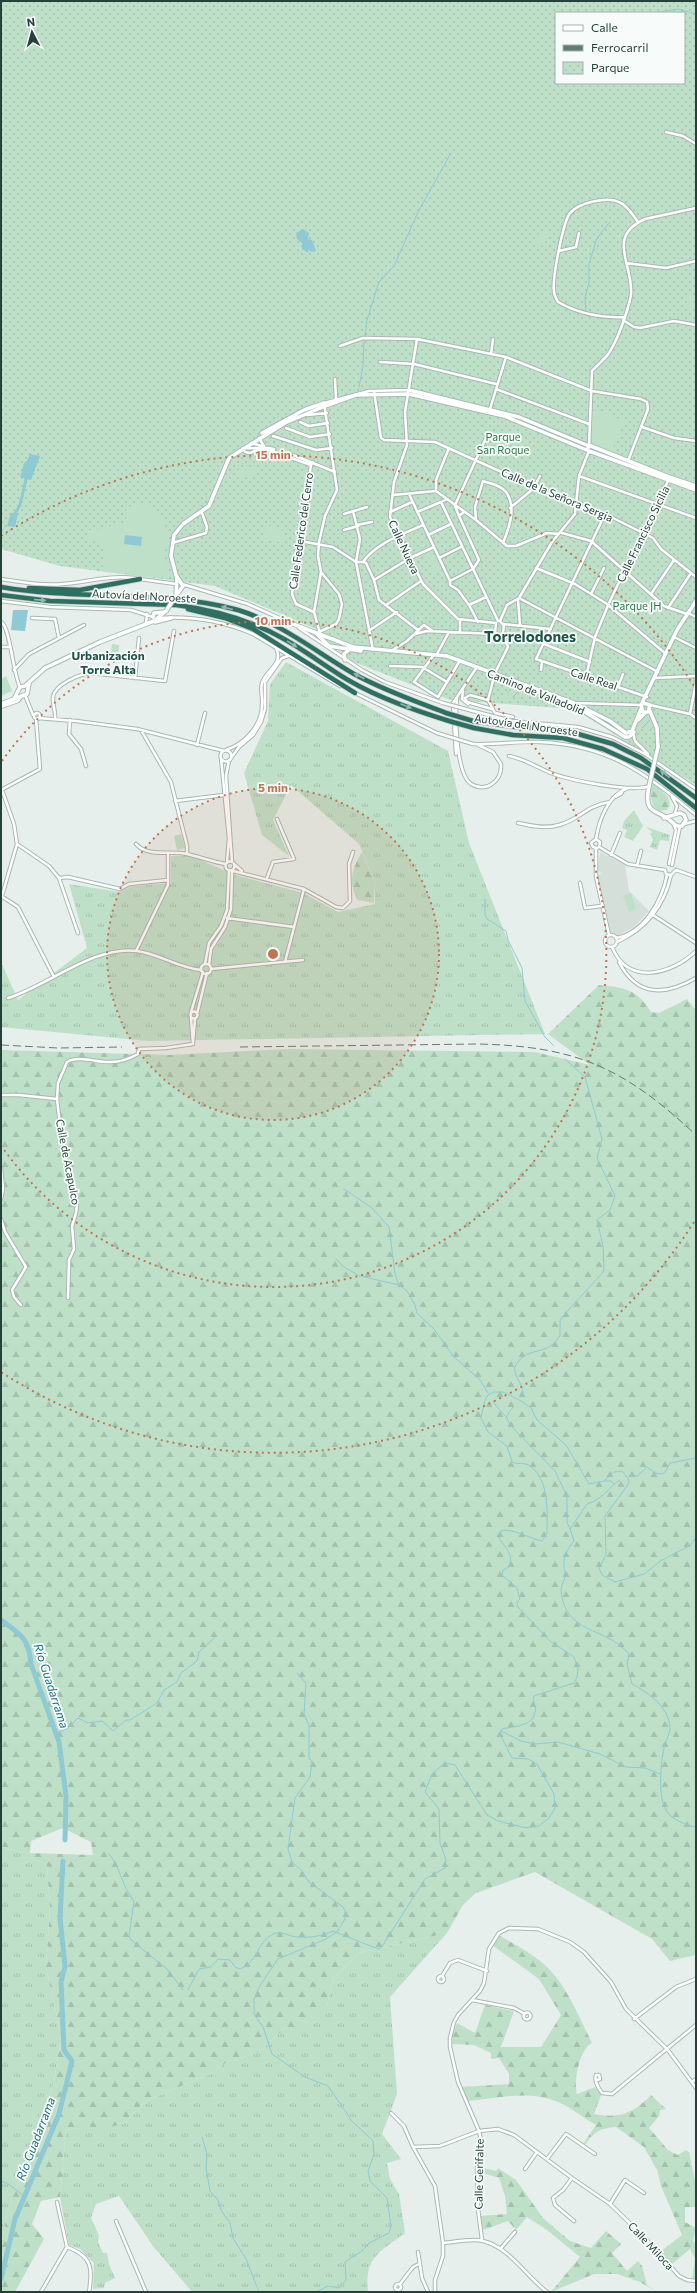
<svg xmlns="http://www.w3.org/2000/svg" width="697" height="2293" font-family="Commissioner,sans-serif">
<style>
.built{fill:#d4dfda}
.grass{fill:url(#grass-tufts)}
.forest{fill:url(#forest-firs);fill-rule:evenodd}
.park{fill:url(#park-dots);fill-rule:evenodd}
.garden{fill:url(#garden-furrows)}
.pitch{fill:#bfe0c8}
.water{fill:#8ec9d4}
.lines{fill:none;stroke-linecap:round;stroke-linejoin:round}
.stream{stroke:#8ec9d4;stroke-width:1}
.canal{stroke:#8ec9d4;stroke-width:3}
.river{stroke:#8ec9d4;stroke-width:5}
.street-casing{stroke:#a8b8b2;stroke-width:4.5}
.secondary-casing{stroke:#a4bbb3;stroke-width:5.5}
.highway-casing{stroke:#c2cac8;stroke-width:6}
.street{stroke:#fff;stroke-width:2.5}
.secondary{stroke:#fff;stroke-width:3.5}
.highway{stroke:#2f6f62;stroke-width:4.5}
.rail{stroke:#5f7d75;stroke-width:1;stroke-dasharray:8 4;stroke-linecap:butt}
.street-bridge-casing{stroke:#a8b8b2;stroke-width:4.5;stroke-linecap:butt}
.secondary-bridge-casing{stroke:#a4bbb3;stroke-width:5.5;stroke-linecap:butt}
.highway-bridge-casing{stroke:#c2cac8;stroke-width:6;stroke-linecap:butt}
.street-bridge{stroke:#fff;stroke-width:2.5}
.secondary-bridge{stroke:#fff;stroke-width:3.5}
.highway-bridge{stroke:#2f6f62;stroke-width:4.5}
.oneway{fill:#93b5ae}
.ring{fill:none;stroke:#c07456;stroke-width:2;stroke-dasharray:2 4}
.labels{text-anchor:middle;stroke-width:3.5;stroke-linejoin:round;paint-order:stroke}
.park-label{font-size:11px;fill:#2d7a4b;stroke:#f7fbf9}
.street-label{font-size:11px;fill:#24423a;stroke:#f7fbf9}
.neighbourhood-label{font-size:12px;font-weight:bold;fill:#1f5548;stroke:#f7fbf9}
.water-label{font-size:12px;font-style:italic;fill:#1c6f80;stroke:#f7fbf9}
.district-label{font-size:15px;font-weight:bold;fill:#1f5548;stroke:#f7fbf9}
.centre{fill:#c07456;stroke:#f7fbf9;stroke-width:2}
.ring-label{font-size:12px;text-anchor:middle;font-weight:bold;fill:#c07456;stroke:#f7fbf9;stroke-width:3.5;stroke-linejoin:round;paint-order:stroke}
</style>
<defs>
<pattern id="grass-tufts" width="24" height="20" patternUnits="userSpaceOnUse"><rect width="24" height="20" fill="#bfe0c8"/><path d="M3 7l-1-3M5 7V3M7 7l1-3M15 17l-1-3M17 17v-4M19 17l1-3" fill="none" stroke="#a4c1ad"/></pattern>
<pattern id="forest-firs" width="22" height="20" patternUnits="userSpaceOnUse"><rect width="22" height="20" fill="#bfe0c8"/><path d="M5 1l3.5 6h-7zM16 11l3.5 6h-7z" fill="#a4c1ad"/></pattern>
<pattern id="park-dots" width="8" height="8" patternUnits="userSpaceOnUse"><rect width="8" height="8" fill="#bfe0c8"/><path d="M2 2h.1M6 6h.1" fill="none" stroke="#a4c1ad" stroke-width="1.8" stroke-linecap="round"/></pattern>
<pattern id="garden-furrows" width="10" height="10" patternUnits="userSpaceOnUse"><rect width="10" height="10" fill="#bfe0c8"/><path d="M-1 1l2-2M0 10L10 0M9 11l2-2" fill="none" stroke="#a4c1ad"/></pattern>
</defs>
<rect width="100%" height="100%" fill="#e6efeb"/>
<!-- built -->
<path class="built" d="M600,852L625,865L629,891L649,911L634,927L617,936L611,932L604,906L598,875L601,873L598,869Z"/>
<!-- grass -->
<path class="grass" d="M286,662L448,751L469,843L545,1034L148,1041L1,1027V962L18,1000L87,948L69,884L120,892L131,886L171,883V856H191L235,875L303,893L338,912L375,904V882L359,844L291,785L273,820L289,856L262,835L244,773L268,721L270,684Z
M634,810L643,826L633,841L624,837L627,830L622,828L624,821Z
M646,827L670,835L669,841L660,840L657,850L650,847L653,839L650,834L652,832Z
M1,1847L30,1854L47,1865L50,1908L46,1967L61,2035L54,2082L7,2214L1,2246Z
M447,1933L390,1997L397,2094L382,2134L401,2159L387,2163L390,2179L399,2194L405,2233C380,2252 364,2257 368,2292H192L153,2246L119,2196L96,2204L91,2218L99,2235L98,2242L103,2253H107L109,2264L115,2278L105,2283L104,2288L93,2289L94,2263L80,2249L69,2245L60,2197L66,2130L80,2128H108L124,2123L146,2101L212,2073L227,2062L259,2052L284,2029L293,2027L327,2006L333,1978L359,1953Z"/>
<!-- forest -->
<path class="forest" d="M653,782L668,797L670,805L667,810L659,811L653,806L650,792Z
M362,852L375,882L374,903L357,900C348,881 352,869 362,852Z
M599,985C624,987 638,990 651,1012L659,1013L687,999L696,1010V1955L670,1961L652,1939L535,1872L476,1893L463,1905L447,1933L359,1953L333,1978L327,2006L307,2024L284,2029L259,2052L227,2062L212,2073L146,2101L124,2123L108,2128H80L66,2130L60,2197L41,2201L32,2224L44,2239L15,2292H1V2246L7,2214L54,2082L61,2035L46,1967L50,1908L47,1866L30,1854L1,1847V1050L169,1055L287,1049L535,1052L590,1065L548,1034ZM63,1828L91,1842L93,1855L30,1853L31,1841Z
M500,1936C518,1946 537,1956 551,1971C569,1991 580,2019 592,2043C580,2048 573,2082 577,2094L595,2087L601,2095L594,2114C620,2119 634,2113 651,2095L666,2109L660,2110L659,2116L649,2128L668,2150L678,2155L686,2150L689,2152L696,2186V2207H685V2222L696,2228L693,2241L696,2245V2280L692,2279L695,2258L690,2249L671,2265L660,2252L682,2235L661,2186L657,2170L644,2147L616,2127C600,2128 594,2132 585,2145L583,2144L596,2125C583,2118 571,2107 558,2102C527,2089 499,2099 467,2101L462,2087L509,2084V2074L499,2058L491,2059V2053L474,2045L452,2044L453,2033L457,2023L475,2033L485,2005L514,2011L501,2047H541L561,2015L539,1979L492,1945Z
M479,2167L496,2171L498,2168L516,2180L543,2218L570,2241L591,2248L606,2231L621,2244L612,2253L627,2271L638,2261L642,2266L647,2285L657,2292L640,2282L617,2274H594L551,2292L580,2257L547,2230L527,2217L516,2230L508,2221L483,2230L480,2216L507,2214L505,2196L499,2178L480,2172Z"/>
<!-- park -->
<path class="park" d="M1,1H696V785L574,709L450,700L349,660L316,629L215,586L60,566L1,549ZM556,13H684V83H556Z"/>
<!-- garden -->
<path class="garden" d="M510,685L519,688L517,698L510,697L509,701H504L506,695H509L507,692Z
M645,716L652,722L654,731L637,727Z"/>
<!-- pitch -->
<path class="pitch" d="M539,231L547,232L545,246L537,245Z
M688,295H695L693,310L685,309Z
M594,408L624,421L611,453L596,447L590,441Z
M257,469V477L238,478L237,470Z
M146,504L159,513L169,533C165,548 163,559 169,573L166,578L102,571L104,544L88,540L89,530C102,531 112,523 126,524V507Z
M267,525L286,531L282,543L263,538Z
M432,551L440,568L433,572L428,559L425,560L422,555Z
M112,644L119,645L118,660L110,659Z
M6,676L12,691L1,696V679Z
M181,834L185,848L177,850L174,836Z
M631,893L636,909L629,912L623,896Z"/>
<!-- water -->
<path class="water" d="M303,229L309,233L308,239L312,240L316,251L312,252L308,250V253L302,249V243L297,239L296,233Z
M30,454L40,456L31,480L20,477L24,463L27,461Z
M11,513L18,514L15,527L7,526Z
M125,535L142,537L141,546L124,544Z
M13,610H28L25,631L11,630Z"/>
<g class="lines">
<!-- stream -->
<path class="stream" d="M653,13L678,9L696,14
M586,312L585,298L589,282V264L597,238L610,222
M365,336L367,320L379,282L394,266L418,212L451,153
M359,387L363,366L364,341
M485,899V915L487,919L506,931L508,940L522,968L525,1001L545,1037L554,1046
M344,1189L372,1208L389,1227L395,1274L399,1285
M336,1259L344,1267L360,1276L399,1285L407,1291L415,1305L417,1313L434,1329L453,1356L480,1380L488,1393
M522,1397C527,1385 509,1375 517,1363C525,1351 537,1353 549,1347C553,1345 557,1339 560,1336V1321L563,1316L604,1271L603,1246L597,1220L610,1210L615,1196L597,1158L602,1139L585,1077L565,1059
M493,1402L505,1416
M513,1407L506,1417L511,1426L555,1471L567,1496V1522L570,1529
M629,1476H637L647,1467L655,1473L662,1474L666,1471L670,1463L696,1458
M620,1480C608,1488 602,1500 587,1504L570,1529L574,1541C568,1548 563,1557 564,1566C564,1569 566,1572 565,1575C565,1581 561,1585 561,1590C564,1635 606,1626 629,1654L627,1664L632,1684C649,1693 669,1707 670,1728C670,1734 665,1742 664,1748C661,1764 657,1797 667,1812C672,1819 687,1826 696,1827
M605,1481H611L614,1484
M297,1673L306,1683L304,1714L309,1725V1757L312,1762L310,1777L295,1798L288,1849L292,1862L303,1872L308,1881L343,1907L345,1911V1919L337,1932L326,1939L278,1959L259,1987L254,1999V2014L263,2027L272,2054L305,2077L328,2086L352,2121L373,2141L374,2154L368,2171L370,2181L387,2198L391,2226L389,2233L369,2243L362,2251L345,2262L346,2280L339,2288L328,2286L316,2292
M501,1731L521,1741L535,1744L558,1742L600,1754L626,1767L645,1768L660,1774
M55,1733L67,1729L78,1718L88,1723L102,1721L113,1731L126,1720H130L157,1703L164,1690L177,1682L181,1673L197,1661L199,1652L214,1638
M109,1854C121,1868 122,1887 134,1901L129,1936L131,1940L167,1969L183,1990
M188,1990L199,1969L211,1967L218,1959L230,1960L235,1967L240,1969C256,1964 258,1941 273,1934C282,1930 289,1937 297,1937C308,1938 324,1936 333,1931L378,1949L381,1948L425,1879L445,1868L446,1860L440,1843L439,1809L425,1792L432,1774L445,1763L455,1765L487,1815L498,1821L514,1825L527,1828L539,1826L549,1818L555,1808L554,1794L537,1764L528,1759L512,1758L500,1734L502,1729C513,1726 533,1727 535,1712C537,1706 532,1703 534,1696L574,1683L577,1677L578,1669L574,1657L550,1641L518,1607L517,1602L520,1599L517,1588L502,1575L503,1570L509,1567C514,1554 506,1549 499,1538L501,1531C511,1527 530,1539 542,1541L547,1533C547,1513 550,1480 530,1466C525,1462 518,1465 512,1462L507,1446L488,1432L481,1418L485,1400L488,1395L494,1392H503L523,1402L531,1408L537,1420L566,1445L589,1484L604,1481L614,1472L622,1471L628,1478L629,1482L627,1486L605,1516L606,1555L599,1568L602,1575L615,1582L644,1574L662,1560L691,1545L696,1537
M202,2137L207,2154L206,2168L210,2191L218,2200L221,2210L230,2223L233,2238L246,2259L259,2292
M1,2181L7,2183L24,2196"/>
<!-- canal -->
<path class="canal" d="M13,517L20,505L26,479"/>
<!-- river -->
<path class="river" d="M1,1620C21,1635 29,1638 31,1664L59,1742L66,1796L65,1840
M1,2279L15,2219L59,2114L72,2061L64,2050L61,1982L65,1966L60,1918L63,1861"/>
<!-- street casing -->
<g class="street-casing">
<path id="street" d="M666,132L683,136L696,144
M559,251L576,247L579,233
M626,263L666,268L696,261
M624,317C600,318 579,314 558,302C556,298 554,295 554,291C552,279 563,222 570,213C578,203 607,196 619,202C627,205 633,215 638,222
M623,320L634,327L640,328L674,321L696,325
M417,339L405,412L407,445L394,482L390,517L423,584L458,619L496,623
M340,346L363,338L417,339L506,357
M491,354L493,339
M380,362L414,364L496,384
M335,379L336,399
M496,389L589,424
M374,391L381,438L384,440L435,442L574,505L605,514L653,538L661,549L696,577
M490,409L506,357L592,391L641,399L647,402L648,409L628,461
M307,415L327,413
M300,422L309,426L328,423
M642,427L674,438L696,441
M286,428L310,437L330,434
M273,436L316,450L332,448
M259,438L264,446
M251,443L262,446
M589,446L592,371C597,365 605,359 609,353C618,339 628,311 631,295C634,265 605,237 645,219L696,208
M243,448L245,452L250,453L263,448L311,465
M246,448C256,449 263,446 274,449V453
M292,457L293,455L335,472
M313,462L311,465L292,594L296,604L314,612
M579,476L696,518
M436,491L476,520L507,546H516L547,533L559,534
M436,491V480L449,448
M409,494L450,581V585L458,590L469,605L486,597
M393,495L436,491
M447,499L441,502L498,621
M455,505L486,438
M455,506L459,516
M510,508L533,489L540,476
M353,511L360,539L356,562L373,650
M390,512L412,502
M417,512L441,502
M464,512L459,516L479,560L473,569
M344,514L367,507
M476,519L475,507L483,481C491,484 501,485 506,492C517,507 509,528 503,543
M357,525L372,522
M344,530L358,526
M562,533L591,541L664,606L687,614
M428,535L451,524
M300,541L333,547L356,562H363
M172,543L206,533L207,527L202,513
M439,558L461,547
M363,562L366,563L374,580L379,600L418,630
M363,562C376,543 403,534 423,525
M536,568L575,584L607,604L666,654
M1,579C21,582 43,586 63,584C91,582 105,575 135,578
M140,579L176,584
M374,580L410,558L434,547
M450,581L473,569
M182,584L248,604L293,624
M591,594L604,568
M651,594L674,560
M519,598L658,672
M518,600L520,625
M1,601L50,607L131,610L153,617
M386,605L421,581
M469,605L478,622
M668,608L691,573
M688,613L696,617
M32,618L55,619L59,638
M158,618C191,616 223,621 253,634L340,686
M500,621L507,605L519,598L552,542L575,514L579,476L589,451
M500,621L504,626L502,638
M1,622C10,626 13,674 20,687
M146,623L147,614
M503,624L551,629
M299,628L362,670L385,682L443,703
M319,630L314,612L321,572L318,556L319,542L325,516L337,490L324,403L369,391L409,390
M370,630L397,612
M319,632L336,624L339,619L342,604L339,594L321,572
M460,632V620
M415,634L427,631L495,634L506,642L508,647L495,673L488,700L495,713L513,717
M495,634L496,623
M674,637L696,648
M544,644L590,662
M1,647H9
M391,651L407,641L424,625L433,631
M437,654L449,632
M433,656L414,682L438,697L459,662
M536,659L605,514
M536,659L647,697
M390,666L422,667L447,682
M14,670L29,654L84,625
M541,670L542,661
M586,677L595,637L609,603L668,481
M135,678L139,638
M655,678L696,676
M618,687L623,674
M463,691L462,699L468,704
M355,693L437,733
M25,695L33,715
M457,698C455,716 456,774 471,784C487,793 502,781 501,764L493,752L478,745
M488,700L470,695L465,698L467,702L492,709
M576,703L641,705
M650,705L690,714L696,718
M1,707L18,701L22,696
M473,711L512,721L578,727L612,737L645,754L696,789
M34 716a3 3 0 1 1 6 0a3 3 0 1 1-6 0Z
M690,714L696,682
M38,718L76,721L137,729L224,751
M55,719C56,711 52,704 53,697C55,684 80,674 91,673L165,681L174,631
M70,720L69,734L81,749L86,766
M141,730L171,782L187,846V854
M633,732L635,741L648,754
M473,744C496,745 518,741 540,742C609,745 645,773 696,815
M197,745L205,713
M226,750C245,744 262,725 262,705C263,698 260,690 262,683C266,670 284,664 276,648
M220.5 756a5.5 5.5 0 1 1 11 0a5.5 5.5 0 1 1-11 0Z
M456,754L453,703L477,667
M509,756C525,759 536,767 551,773C569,780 632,793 649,786
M221,758L229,838L227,863
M231,758L239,747L253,735L261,722L265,709V682L282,658L288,656
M229,760L226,776L232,862
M1,790L40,769L36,719
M2,790L14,824L17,844L2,896
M672,797L677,806L675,813
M613,798L621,794L623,790
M175,801L224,795
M518,823C531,826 546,829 559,825C579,820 585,806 610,802
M684,824L696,821
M596,839C599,820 608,795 628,788
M596,839L591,843L593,847L597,848
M596,839L600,842L599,847
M17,844L49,866L59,878L78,933
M136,844C148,858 172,850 187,854C200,857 213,862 226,864
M599,847L628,864L665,870
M596,848V877L609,935
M611,855L620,833
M225.5 866a4.5 4.5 0 1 1 9 0a4.5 4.5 0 1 1-9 0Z
M234,864L242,871
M669,864L676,830L674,825
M672,865L680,826
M637,866L641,851
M665,870L666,874L671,875L676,870
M676,870L696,877
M233,871L304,889L336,907L343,908L350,901L349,864L353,852
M60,878L68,877L120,889L129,884L168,880
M267,878L273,862L294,859L277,819
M580,883L585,908L601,906
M1,896L18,907L54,977
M653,915L696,943
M227,918L294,927
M605 941a6 6 0 1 1 12 0a6 6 0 1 1-12 0Z
M616,938C644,933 662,901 667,875
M617,942C645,929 664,907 671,875
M612,947C628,986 671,975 696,951
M136,951L168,885V853
M285,962L304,889
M619,962C637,997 665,996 696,978
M205,964L209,943L221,926L227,910L229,870
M201 969a5 5 0 1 1 10 0a5 5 0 1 1-10 0Z
M209,965L211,949L225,927L231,909L232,871
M211,969L303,960
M8,998C48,986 94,945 137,951C159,954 179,968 201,970
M190.5 1015a3.5 3.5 0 1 1 7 0a3.5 3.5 0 1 1-7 0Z
M191,1012L203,972
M197,1014L207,973
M191,1018L193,1044
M193,1042L195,1019
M1,1095H19L57,1099
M1,1168L3,1189L1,1199
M1,1219L5,1232L26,1267L12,1290L14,1297L21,1305
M68,1298L69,1260L74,1249L72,1226L76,1213L77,1204L62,1143L57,1099L58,1083L67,1062C79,1055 98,1063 111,1062C121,1062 129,1059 138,1054L139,1049L166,1048L193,1044
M442,1976L450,1963L458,1960L487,1971
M438 1979a3 3 0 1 1 6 0a3 3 0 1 1-6 0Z
M472,2000L514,2008L525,2014
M523.5 2016a3.5 3.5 0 1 1 7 0a3.5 3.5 0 1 1-7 0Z
M634,2019L676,1987L696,1979
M597,2080L600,2079L599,2075H596C594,2080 598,2088 602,2093L612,2094L696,2025
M692,2082L696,2079
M391,2113L404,2126L413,2147L435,2186L443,2243V2256L435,2280V2292
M413,2147L440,2146L479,2131L498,2129L514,2135L572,2178L610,2204L647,2240L679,2276L687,2280L696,2281
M547,2159L566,2134L595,2154
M525,2169L537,2152
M572,2178L563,2190L553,2198L555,2205L574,2221
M610,2204L625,2180L644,2193
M116,2221L146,2292
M482,2240L478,2209L477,2168L481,2140L479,2131L458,2082L450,2047V2038L454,2022L458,2015L480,1991L484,1983L489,1949L499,1933L509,1928L538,1929L570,1942L584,1952L611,1982L626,2009L668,2050L696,2088
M443,2243C455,2242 472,2238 483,2241C509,2247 526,2276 547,2292
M67,2247C92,2256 93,2268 89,2292
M501,2248L515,2232
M418,2252L422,2278L428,2292
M395 2287a3 3 0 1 1 6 0a3 3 0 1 1-6 0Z
M400,2284L413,2267L419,2264
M41,2292L67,2247L57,2202"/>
</g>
<!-- secondary casing -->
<g class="secondary-casing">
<path id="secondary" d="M409,390L519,417L589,446
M262,433L304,410L324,403
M588,447L591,446L669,477L696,486
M176,596L183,586L176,575L171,556L174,535L183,524L209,506L229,458L285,423L325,406L356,395L409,394L504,416L589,451L696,490
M176,596L177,576
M153,617L154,613L165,612
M155,622L171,618
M293,624L353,647L447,656L574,703L610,721L626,733L632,731L641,709
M317,634L329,646L361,651
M345,660L344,654L349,650
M520,685L582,710L625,737H629L634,732
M15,697L20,687L25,686L45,668L100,642L154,621L166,611
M643,703L650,705L648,712H643L641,705L677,630L696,601
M1,704L27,694L29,683
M650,711L657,728L658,747
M638,720L645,713
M649,786C643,816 657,808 672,822C676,825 676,827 682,826L686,820L684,815L680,813L664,818"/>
</g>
<!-- highway casing -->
<g class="highway-casing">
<path id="highway" d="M1,587C80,601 160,589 238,610C281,623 316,652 354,674C383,690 415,701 446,713
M29,588L80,590L140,579
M1,595L50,601L177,605C214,610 251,620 284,639C306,651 326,667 348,680C379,698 414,710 449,721
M188,609L225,618L253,629L355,693
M473,721L516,727L564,730L613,744L641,758L696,798
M474,728L513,735L563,738L603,749L647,769L696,808"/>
</g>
<!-- street -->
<use href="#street" class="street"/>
<!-- secondary -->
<use href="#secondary" class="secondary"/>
<!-- highway -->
<use href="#highway" class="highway"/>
<!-- rail -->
<path class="rail" d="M1,1045L58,1048L122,1047
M240,1047L477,1044C577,1046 624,1068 696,1135"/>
<!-- street-bridge casing -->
<g class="street-bridge-casing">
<path id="street-bridge" d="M443,703L473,711
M437,733L473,744"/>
</g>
<!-- secondary-bridge casing -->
<g class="secondary-bridge-casing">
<path id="secondary-bridge" d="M166,611L176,596
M649,786L658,747"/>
</g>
<!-- highway-bridge casing -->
<g class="highway-bridge-casing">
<path id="highway-bridge" d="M446,713L473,721
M449,721L474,728"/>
</g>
<!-- street-bridge -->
<use href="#street-bridge" class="street-bridge"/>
<!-- secondary-bridge -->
<use href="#secondary-bridge" class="secondary-bridge"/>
<!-- highway-bridge -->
<use href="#highway-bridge" class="highway-bridge"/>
</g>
<!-- one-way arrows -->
<defs><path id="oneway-solid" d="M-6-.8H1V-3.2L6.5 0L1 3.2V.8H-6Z"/></defs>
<g class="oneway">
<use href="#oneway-solid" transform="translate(40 600) rotate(5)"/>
<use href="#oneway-solid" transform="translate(227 608) rotate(-165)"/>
<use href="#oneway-solid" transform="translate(292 644) rotate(32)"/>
<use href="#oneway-solid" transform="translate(359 676) rotate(-152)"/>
<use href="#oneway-solid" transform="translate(406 706) rotate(22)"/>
<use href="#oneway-solid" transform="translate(665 774) rotate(-143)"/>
</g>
<!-- distance rings -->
<circle cx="273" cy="954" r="166" fill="#c07456" fill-opacity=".12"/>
<g class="ring">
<circle cx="273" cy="954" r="166"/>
<path d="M2 761A333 333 0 1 1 2 1147"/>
<path d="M694 1222A499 499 0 0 1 1 1372M1 536A499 499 0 0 1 694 686"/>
</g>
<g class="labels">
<!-- park labels -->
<g class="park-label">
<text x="503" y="441">Parque<tspan x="503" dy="13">San Roque</tspan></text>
<text x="637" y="610">Parque JH</text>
</g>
<!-- street labels -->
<g class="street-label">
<text transform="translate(557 495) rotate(23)" y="4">Calle de la Señora Sergia</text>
<text transform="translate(301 531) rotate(-82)" y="4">Calle Federico del Cerro</text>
<text transform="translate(643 534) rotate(-64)" y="4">Calle Francisco Sicilia</text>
<text transform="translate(404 547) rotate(65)" y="4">Calle Nueva</text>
<text transform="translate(144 596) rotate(3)" y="4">Autovía del Noroeste</text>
<text transform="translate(594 679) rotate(18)" y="4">Calle Real</text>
<text transform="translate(536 692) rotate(22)" y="4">Camino de Valladolid</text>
<text transform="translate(526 725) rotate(8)" y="4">Autovía del Noroeste</text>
<text transform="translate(68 1162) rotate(79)" y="4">Calle de Acapulco</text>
<text transform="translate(479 2174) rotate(-89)" y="4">Calle Gerifalte</text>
<text transform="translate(651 2246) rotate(47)" y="4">Calle Miloca</text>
</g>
<!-- neighbourhood labels -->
<g class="neighbourhood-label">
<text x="108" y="660">Urbanización<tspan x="108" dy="14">Torre Alta</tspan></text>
</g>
<!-- water labels -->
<g class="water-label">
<text transform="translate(51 1686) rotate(72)" y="4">Río Guadarrama</text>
<text transform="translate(36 2139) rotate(-69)" y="4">Río Guadarrama</text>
</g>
<!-- district labels -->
<g class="district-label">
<text x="530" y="642">Torrelodones</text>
</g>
</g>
<circle cx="273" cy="954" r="6" class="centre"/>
<g class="ring-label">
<text x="273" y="459">15 min</text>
<text x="273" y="625">10 min</text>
<text x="273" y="792">5 min</text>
</g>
<!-- border -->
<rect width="697" height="2293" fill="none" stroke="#24423a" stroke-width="4"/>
<!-- legend -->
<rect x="555" y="12" width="130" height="72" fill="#f7fbf9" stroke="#a3b1ad"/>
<rect x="563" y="25" width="20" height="6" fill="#ffffff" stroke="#a3b1ad"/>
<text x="591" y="32" font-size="12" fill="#24423a">Calle</text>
<rect x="563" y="45" width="20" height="6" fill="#5f7d75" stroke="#a3b1ad"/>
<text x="591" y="52" font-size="12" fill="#24423a">Ferrocarril</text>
<rect x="563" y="62" width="20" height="12" fill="url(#park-dots)" stroke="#a3b1ad"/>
<text x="591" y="72" font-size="12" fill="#24423a">Parque</text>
<!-- north arrow -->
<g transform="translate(32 32) rotate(354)" stroke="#f7fbf9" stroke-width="3" paint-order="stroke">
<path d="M0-3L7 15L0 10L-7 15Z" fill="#24423a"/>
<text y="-6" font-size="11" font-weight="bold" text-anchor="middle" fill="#24423a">N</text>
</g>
</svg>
